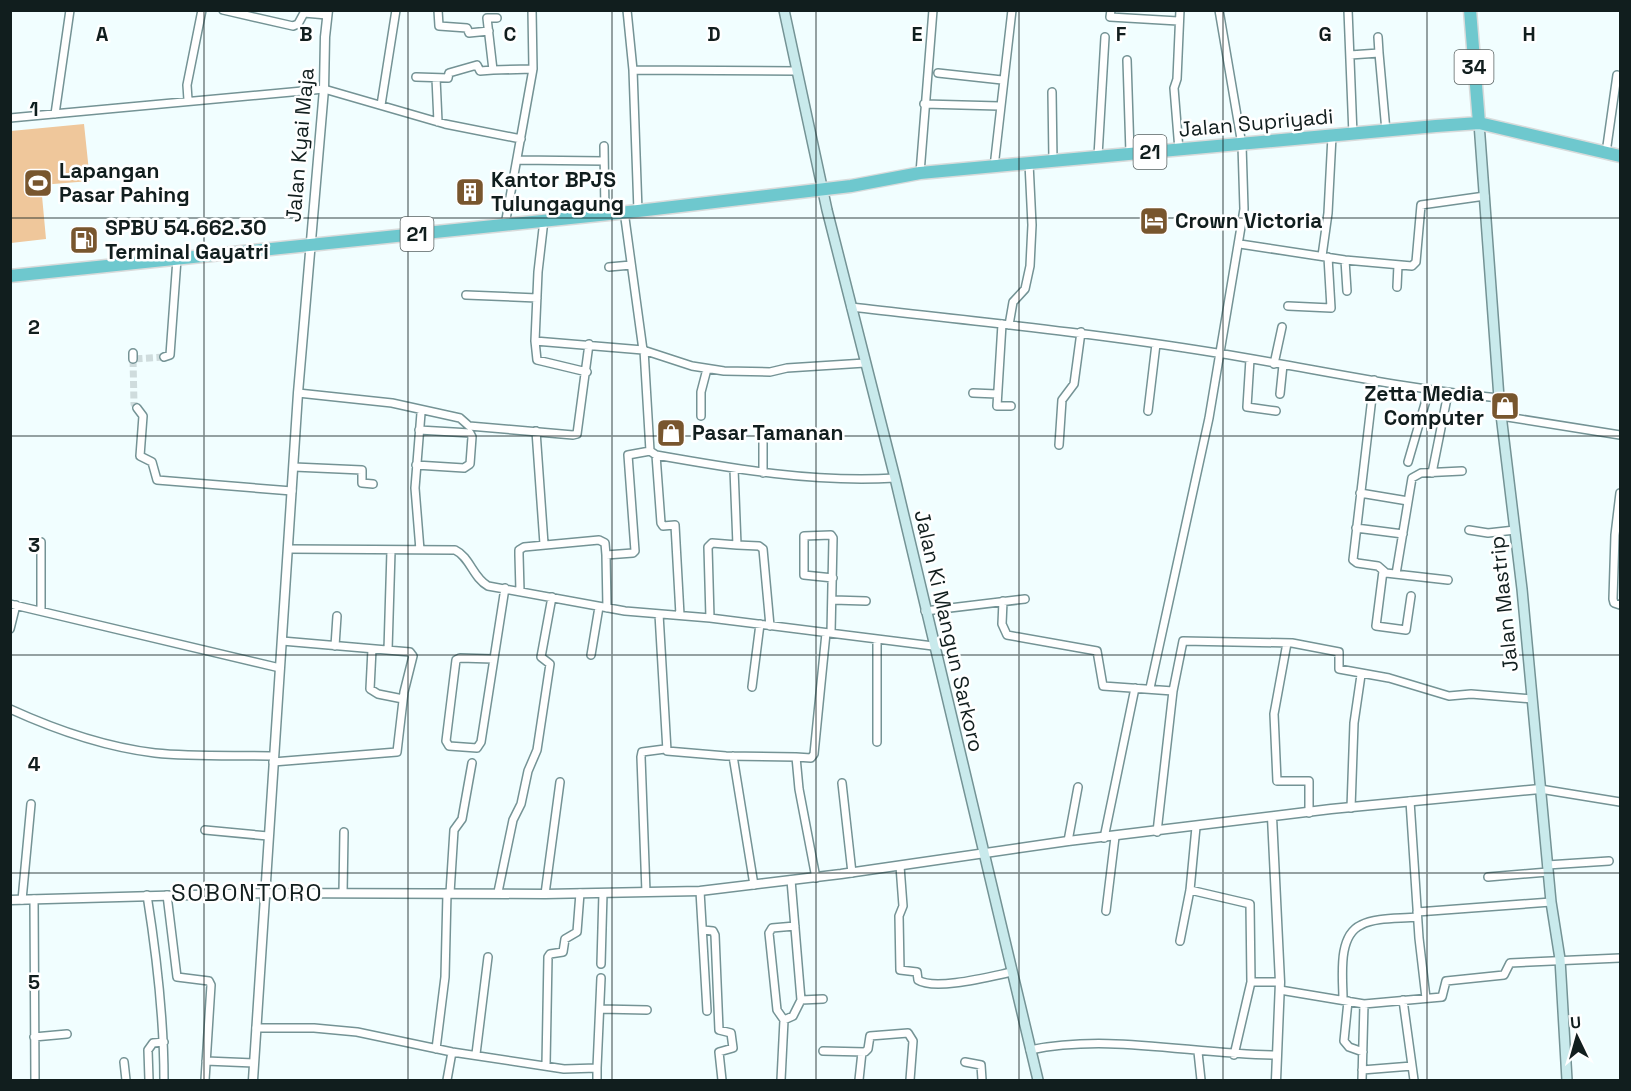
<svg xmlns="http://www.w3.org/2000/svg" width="1631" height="1091" font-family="'Space Grotesk',sans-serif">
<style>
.green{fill:#efc79b}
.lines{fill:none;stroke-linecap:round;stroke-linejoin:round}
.minor-tunnel{stroke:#cfdcdd;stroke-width:7;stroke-dasharray:7 3.5;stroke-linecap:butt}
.minor-casing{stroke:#749395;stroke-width:10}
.tertiary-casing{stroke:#749395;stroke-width:11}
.secondary-casing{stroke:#749395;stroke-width:12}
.trunk-casing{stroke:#d9dbdb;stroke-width:15}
.minor{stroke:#fff;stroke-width:7}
.tertiary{stroke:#fff;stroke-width:8}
.secondary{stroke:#c9eaec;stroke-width:9}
.trunk{stroke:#6ec8ce;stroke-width:12}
.grid{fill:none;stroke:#111e1e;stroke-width:1.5;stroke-opacity:0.55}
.labels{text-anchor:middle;stroke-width:5;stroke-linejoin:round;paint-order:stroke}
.shield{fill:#fff;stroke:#586262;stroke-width:1.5}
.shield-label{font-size:20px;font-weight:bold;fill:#111e1e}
.street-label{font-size:21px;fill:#111e1e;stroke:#fff}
.poi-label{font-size:21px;font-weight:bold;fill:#111e1e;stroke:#fff;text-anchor:start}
.quarter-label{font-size:24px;letter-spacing:1.5px;fill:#111e1e;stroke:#fff}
.grid-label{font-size:20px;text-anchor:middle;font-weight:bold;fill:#111e1e;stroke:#fff;stroke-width:5;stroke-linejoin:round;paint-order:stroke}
</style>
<rect width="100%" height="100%" fill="#f1feff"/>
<!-- green -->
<path class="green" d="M84,124L90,181L41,185L46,239L11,243V131Z"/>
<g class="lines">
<!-- minor-tunnel -->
<path class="minor-tunnel" d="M137,408L134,404L133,359L164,357"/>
<!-- minor casing -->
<g class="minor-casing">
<path id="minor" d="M223,10L293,26L298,24L304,13L327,15
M438,10L439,26L467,28L469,33L489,31
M627,10L633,70L638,211
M1111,10L1110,17L1178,21
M1348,10L1353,135
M497,18H487L493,70L533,69
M1379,53L1386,131
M1350,55L1379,53L1378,37
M1127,60L1130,153
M633,70L797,71
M938,73L1002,80
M416,77L448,78L449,73L477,65L480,71L493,70
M436,78L438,122
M1052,92L1053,161
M188,100L187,85L202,10
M924,104L999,106
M381,105L396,10
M55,114L70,10
M10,118L324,89L445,124L521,139
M604,146L605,213
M1179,150L1174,88L1177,79L1180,10
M1606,153L1617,75
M1098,156L1105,37
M517,160L604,161
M994,167L1012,10
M920,173L933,10
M624,211L643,350
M544,220L538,272L535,341L643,350L692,366L724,371L770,372L787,368L865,363
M505,225L533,69L532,10
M1240,244L1345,260L1412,266L1416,262L1421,205L1485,196
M1322,256L1328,213L1332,136
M1345,260L1347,291
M609,267L631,265
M1397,287L1398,265
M466,295L537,298
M1288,306L1331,308L1328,257
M851,307C973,321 1095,333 1217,353C1311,368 1404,389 1499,398
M1002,324L997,406H1011
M1009,325L1013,302L1025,289L1030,266L1032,225L1029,163
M535,341L537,360L587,372
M644,350L650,451L656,455C735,469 814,483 895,478
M133,353V359
M164,357L170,355L177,259
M1250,359L1247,407L1276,411
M1274,364L1282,327
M1374,380L1353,560L1357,563L1378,566L1386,573L1448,580
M298,393L392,403L460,418L469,426L573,435L577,434L589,344
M973,393L997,394
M1280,394L1283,365
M137,408L143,416L140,456L152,462L157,480L292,491
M1148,411L1156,344
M701,416V392L707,369
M1501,416L1620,435
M763,430V473
M536,431L544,544
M1059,445L1062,400L1074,384L1081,332
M656,455L661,523L663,526L675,525L680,615
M1408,462L1429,390
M416,465L464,468L470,464L472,437L470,433L419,430
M294,467L362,470V483L373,484
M734,469L737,545L759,546L763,549L770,626
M1432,473L1448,393
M1360,493L1408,501
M1620,493L1615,535L1613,599L1614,603L1620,605
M1356,528L1403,534
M1469,530L1488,533L1515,530
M288,549L455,550C470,557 473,578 488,586L625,611L710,618L933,646
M420,550L415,488L421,413
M1383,571L1376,626L1406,630L1411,596
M1396,574L1412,478L1421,473L1462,471
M520,591L519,555V550L524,547L599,540L605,543L606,555
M833,600L866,601
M1003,601L1002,624L1007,635L1097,651L1103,686L1173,691
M10,604L280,668
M607,608L606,555L633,553L635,551L628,455L650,451
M41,611V542
M925,611L1025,599
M659,614L667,751L726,756L796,757
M710,618L708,547L712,543L737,545
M10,629L16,605
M831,633L833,538L831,535L804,536V575L833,578
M1287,643L1274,714L1277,781H1309V813
M335,646L337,616
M372,649L370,689L378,694L403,699
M388,650L391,551
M591,655L599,607
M493,659L460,658L456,660L446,741L449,746L477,748L481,742L505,588
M752,687L760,624
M1150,688L1209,418L1244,209L1242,145L1219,10
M10,709C56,730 105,747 155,753C194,757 234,755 274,756
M877,742V640
M733,756L754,885
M273,762L397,752L404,692L413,656L410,652L282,641
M842,783L852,873
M1540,789L1620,802
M1410,801L1419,938L1426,998
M1351,808L1354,723L1361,675
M205,830L268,836
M1157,832L1173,691L1183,641L1292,643L1339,652V669L1389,678L1449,696L1471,694L1532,699
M1104,838L1135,688
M1068,841L1078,787
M1547,865L1609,861
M900,866L903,906L899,916L900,970L917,972L918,980C935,991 992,976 1012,972
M1488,877L1548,872
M816,878L799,789L796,757L811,758L814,754L826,633
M1190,890L1250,904L1251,982L1234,1055
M700,891L707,1011
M498,892L513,820L521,804L528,771L537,750L550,664L541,657L552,597
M646,892L641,757L642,752L665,749
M343,893L344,832
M450,893L454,830L462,819L472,763
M545,894L560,782
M147,895C157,958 164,1018 164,1080
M167,895L177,977L209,981L211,985L205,1080
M34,899L35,1080
M22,900L31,804
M1106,911L1115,837
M1417,912L1551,902
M703,930L713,931L715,935L719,1030L731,1033L733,1048L719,1052L722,1080
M1180,941L1190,890L1196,827
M601,964L603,893
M1251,982H1280
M1280,990L1364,1004L1442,997L1446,981L1504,975L1510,963L1620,958
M1343,999C1343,978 1337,936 1361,925C1376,917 1400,919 1417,917
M801,1000L823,999
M1403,1000L1414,1080
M1348,1001L1344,1041L1349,1047L1363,1052
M600,1009L647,1010
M784,1020L793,1016L801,1000L791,880
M256,1028H314L357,1032L452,1052L564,1069L597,1068V1080
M34,1037L67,1034
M436,1049L445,977L447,893
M1030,1050C1111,1033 1195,1055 1277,1055
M823,1051L865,1052L868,1049L870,1036L908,1033L913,1041L910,1080
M1198,1052L1201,1080
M476,1054L488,957
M206,1061L254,1063
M124,1062L126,1080
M965,1062L981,1065L982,1080
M546,1065L548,957L550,954L563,952L565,939L577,932L580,893
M597,1068L601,978
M1362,1070L1412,1066
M149,1080L148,1050L153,1043L164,1042
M447,1080L452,1052
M781,1080L784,1020L777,1010L769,933L772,928L795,926
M859,1080L862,1052
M1362,1080L1364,1004"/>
</g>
<!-- tertiary casing -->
<g class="tertiary-casing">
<path id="tertiary" d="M1272,817L1280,982L1276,1080
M10,900L265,893L545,894L700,891L841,874L1068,841L1331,809L1540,789
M253,1080L298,393L324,89L325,37L328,10"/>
</g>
<!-- secondary casing -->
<g class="secondary-casing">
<path id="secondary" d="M784,10L827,210L895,478L1038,1080
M1479,123L1499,398L1522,589L1551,902L1560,959L1567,1080"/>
</g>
<!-- trunk casing -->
<g class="trunk-casing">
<path id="trunk" d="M1470,10L1479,123
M10,276L638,211L851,186L920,173L1436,126L1479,123L1620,156"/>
</g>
<!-- minor -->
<use href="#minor" class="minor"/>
<!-- tertiary -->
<use href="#tertiary" class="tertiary"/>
<!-- secondary -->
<use href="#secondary" class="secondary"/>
<!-- trunk -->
<use href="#trunk" class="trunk"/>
</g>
<!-- grid -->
<path class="grid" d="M204,10V1080M408,10V1080M612,10V1080M816,10V1080M1019,10V1080M1223,10V1080M1427,10V1080M10,218H1620M10,436H1620M10,655H1620M10,873H1620"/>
<!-- icons -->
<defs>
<g id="stadium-square" transform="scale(1.5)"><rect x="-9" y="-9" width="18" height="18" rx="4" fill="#78562e" stroke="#fff"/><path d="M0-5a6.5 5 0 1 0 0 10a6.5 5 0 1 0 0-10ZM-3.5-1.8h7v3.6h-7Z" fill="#fff"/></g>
<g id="building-square" transform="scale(1.5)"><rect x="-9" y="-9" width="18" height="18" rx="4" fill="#78562e" stroke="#fff"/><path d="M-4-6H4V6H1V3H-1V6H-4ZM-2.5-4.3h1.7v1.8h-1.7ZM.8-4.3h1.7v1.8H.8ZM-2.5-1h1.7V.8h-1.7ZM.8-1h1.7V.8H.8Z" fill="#fff"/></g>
<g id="hotel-square" transform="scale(1.5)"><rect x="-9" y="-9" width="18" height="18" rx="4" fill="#78562e" stroke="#fff"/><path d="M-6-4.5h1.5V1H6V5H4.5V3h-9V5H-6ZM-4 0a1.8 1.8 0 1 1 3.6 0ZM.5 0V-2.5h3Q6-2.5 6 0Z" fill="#fff"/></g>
<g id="fuel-square" transform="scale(1.5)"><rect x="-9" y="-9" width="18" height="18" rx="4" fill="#78562e" stroke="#fff"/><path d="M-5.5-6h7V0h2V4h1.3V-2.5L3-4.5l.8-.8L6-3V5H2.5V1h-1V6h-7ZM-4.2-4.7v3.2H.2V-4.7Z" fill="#fff"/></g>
<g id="shop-square" transform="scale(1.5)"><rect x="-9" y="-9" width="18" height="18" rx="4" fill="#78562e" stroke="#fff"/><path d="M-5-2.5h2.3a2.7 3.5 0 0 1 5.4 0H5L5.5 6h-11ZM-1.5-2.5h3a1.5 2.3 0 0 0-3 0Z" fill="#fff"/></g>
</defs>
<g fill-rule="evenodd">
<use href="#stadium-square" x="38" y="183"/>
<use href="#building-square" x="470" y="192"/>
<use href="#hotel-square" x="1154" y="221"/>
<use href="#fuel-square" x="84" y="240"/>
<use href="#shop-square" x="1505" y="406"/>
<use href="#shop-square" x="671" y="433"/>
</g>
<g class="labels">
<!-- shield labels -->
<g class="shield">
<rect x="1454.5" y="50" width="39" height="34" rx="4.5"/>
<rect x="1133.5" y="135" width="33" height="34" rx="4.5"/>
<rect x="400.5" y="217" width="33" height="34" rx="4.5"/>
</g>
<g class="shield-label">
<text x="1474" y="74">34</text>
<text x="1150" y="159">21</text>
<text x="417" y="241">21</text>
</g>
<!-- street labels -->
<g class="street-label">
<text transform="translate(1256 123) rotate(-5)" y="7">Jalan Supriyadi</text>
<text transform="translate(300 145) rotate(-85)" y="7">Jalan Kyai Maja</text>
<text transform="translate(1504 604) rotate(-96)" y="7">Jalan Mastrip</text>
<text transform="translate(949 631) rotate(77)" y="7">Jalan Ki Mangun Sarkoro</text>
</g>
<!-- poi labels -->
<g class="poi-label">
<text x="59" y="178">Lapangan<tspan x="59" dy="24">Pasar Pahing</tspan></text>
<text x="491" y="187">Kantor BPJS<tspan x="491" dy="24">Tulungagung</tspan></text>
<text x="1175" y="228">Crown Victoria</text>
<text x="105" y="235">SPBU 54.662.30<tspan x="105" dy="24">Terminal Gayatri</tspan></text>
<text x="1484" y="401" text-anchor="end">Zetta Media<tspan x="1484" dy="24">Computer</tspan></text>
<text x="692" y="440">Pasar Tamanan</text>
</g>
<!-- quarter labels -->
<g class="quarter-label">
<text x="247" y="901">SOBONTORO</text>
</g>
</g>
<g class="grid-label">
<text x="102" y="41">A</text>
<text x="306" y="41">B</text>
<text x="510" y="41">C</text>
<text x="714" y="41">D</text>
<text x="917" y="41">E</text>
<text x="1121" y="41">F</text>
<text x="1325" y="41">G</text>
<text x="1529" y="41">H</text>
<text x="34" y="116">1</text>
<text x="34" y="334">2</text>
<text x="34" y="552">3</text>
<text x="34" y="771">4</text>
<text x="34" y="989">5</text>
</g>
<!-- border -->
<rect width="1631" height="1091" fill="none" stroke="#111e1e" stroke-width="24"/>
<!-- north arrow -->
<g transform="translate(1577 1037) rotate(355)" stroke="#ffffff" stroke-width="4.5" paint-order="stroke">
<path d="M0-4.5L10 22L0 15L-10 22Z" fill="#111e1e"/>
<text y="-9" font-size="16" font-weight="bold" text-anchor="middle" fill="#111e1e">U</text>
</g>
</svg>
